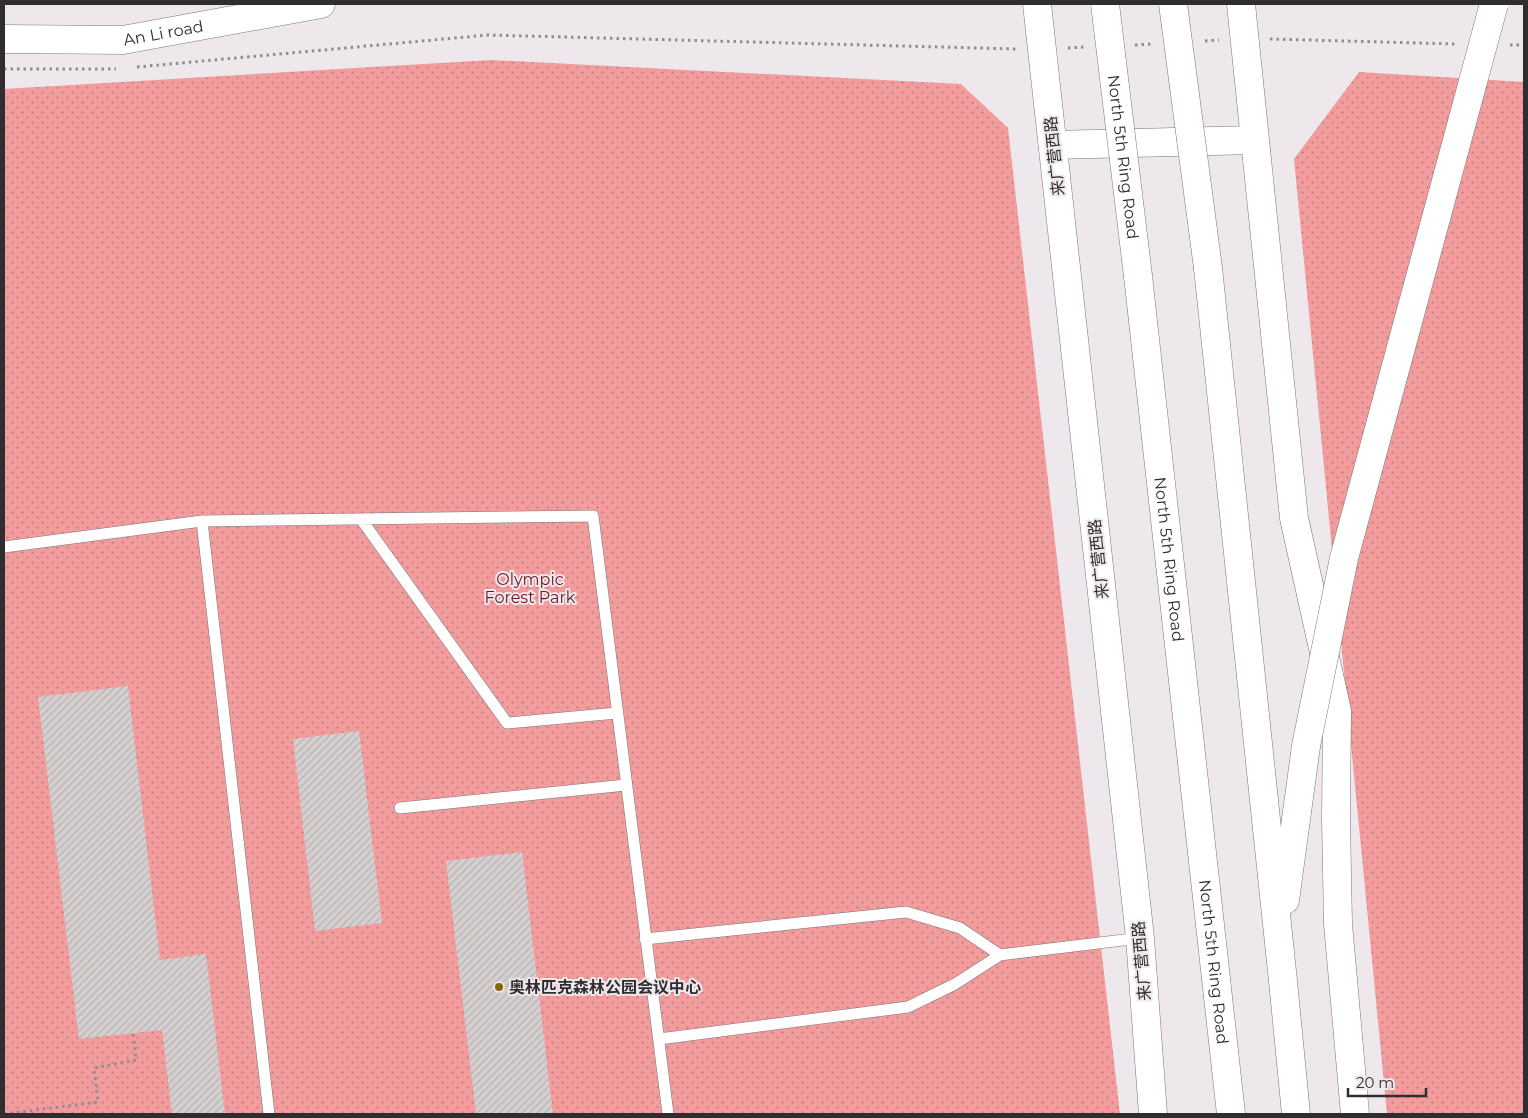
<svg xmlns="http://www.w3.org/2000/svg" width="1528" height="1118" font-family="Montserrat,'Noto Sans SC',sans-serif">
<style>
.park{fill:url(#park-dots)}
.building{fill:url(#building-hatch)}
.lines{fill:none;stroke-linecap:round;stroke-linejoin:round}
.lane-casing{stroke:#7a7578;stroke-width:12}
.secondary-casing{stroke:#7a7578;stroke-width:29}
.highway-casing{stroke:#7a7578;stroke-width:29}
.path{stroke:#908c8f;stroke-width:3;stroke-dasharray:2.5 4;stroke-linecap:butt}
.lane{stroke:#fff;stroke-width:11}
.secondary{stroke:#fff;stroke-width:28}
.highway{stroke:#fff;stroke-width:28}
.highway-bridge-casing{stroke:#7a7578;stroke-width:29;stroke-linecap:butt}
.highway-bridge{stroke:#fff;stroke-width:28}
.poi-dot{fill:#8b6303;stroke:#eee8ec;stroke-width:2}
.labels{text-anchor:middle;stroke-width:4;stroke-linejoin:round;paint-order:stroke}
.street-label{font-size:16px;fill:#2f2d2f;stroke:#eee8ec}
.park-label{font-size:16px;fill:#6e1723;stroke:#eee8ec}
.poi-label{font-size:16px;font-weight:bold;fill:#2f2d2f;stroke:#eee8ec;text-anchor:start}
</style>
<defs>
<pattern id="park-dots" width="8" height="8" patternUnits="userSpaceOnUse" patternTransform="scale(1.25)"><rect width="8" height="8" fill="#f29c9d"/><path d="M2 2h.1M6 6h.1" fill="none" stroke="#c48080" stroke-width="1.8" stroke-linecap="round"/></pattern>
<pattern id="building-hatch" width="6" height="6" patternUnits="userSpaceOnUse" patternTransform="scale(1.25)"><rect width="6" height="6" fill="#d5cfd0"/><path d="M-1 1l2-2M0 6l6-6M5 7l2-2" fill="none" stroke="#b7b2b3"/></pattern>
</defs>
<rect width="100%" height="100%" fill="#eee8ec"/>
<!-- park -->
<path class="park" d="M491,60L961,84L1008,128L1120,1114H4V89Z
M1359,72L1524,82V1114H1387L1294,159Z"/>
<!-- building -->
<path class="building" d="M128,686L160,960L206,954L225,1114H172L162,1030L79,1039L38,697Z
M359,731L382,923L315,931L293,739Z
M522,852L553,1114H476L446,861Z"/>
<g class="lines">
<!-- lane casing -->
<g class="lane-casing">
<path id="lane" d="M361,519L507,723L617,713
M202,521L269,1114
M4,547L202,521L593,516L668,1114
M400,808L626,785
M645,939L906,912L960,928L1000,955
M659,1039L908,1007L955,984L1000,955L1140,938"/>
</g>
<!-- secondary casing -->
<g class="secondary-casing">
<g id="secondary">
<path d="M1037,4L1140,938L1153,1114"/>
<path d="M1241,4L1294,518L1337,711L1336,819L1338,924L1355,1114"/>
<path id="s1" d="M4,39L123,40L321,4"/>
<path d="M1053,145L1254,140"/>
</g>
</g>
<!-- highway casing -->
<g class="highway-casing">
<g id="highway">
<path d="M1208,268L1283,981L1296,1114"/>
<path id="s2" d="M1138,276L1231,1114"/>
<path d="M1285,900L1306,746"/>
</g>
</g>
<!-- path -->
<path class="path" d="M1270,39L1456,44
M1205,41L1219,40
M1135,45L1151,44
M1510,45H1524
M1068,48L1084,47
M137,67L488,35L1016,49
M4,69H116
M4,1114L98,1102L94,1068L136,1060L133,1033"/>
<!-- lane -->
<use href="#lane" class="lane"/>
<!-- secondary -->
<use href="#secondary" class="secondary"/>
<!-- highway -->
<use href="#highway" class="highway"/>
<!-- highway-bridge casing -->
<g class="highway-bridge-casing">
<g id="highway-bridge">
<path id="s3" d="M1105,4L1138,276"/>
<path d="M1173,4L1208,268"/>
<path d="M1306,746L1344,558L1494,4"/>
</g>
</g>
<!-- highway-bridge -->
<use href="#highway-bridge" class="highway-bridge"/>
</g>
<!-- markers -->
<circle class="poi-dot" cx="499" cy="987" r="5"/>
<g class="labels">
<!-- street labels -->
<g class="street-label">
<text dy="6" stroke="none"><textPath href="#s1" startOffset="160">An Li road</textPath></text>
<text transform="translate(1054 156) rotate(-96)" y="6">来广营西路</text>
<text dy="6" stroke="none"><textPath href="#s3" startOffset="154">North 5th Ring Road</textPath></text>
<text transform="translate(1098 559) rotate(-96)" y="6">来广营西路</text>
<text dy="6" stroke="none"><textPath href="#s2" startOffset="285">North 5th Ring Road</textPath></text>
<text transform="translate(1141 961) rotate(-95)" y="6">来广营西路</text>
<text dy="6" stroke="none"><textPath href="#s2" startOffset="690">North 5th Ring Road</textPath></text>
</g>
<!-- park labels -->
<g class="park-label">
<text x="530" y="585">Olympic<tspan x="530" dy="18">Forest Park</tspan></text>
</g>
<!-- poi labels -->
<g class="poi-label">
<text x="509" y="993">奥林匹克森林公园会议中心</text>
</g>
</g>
<!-- border -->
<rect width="1528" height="1118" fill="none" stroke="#2f2d2f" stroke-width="10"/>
<!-- scale -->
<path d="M1348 1088v8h78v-8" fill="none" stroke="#2f2d2f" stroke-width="2.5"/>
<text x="1356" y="1088" font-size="15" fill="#2f2d2f" stroke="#eee8ec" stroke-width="4" paint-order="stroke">20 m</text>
</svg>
